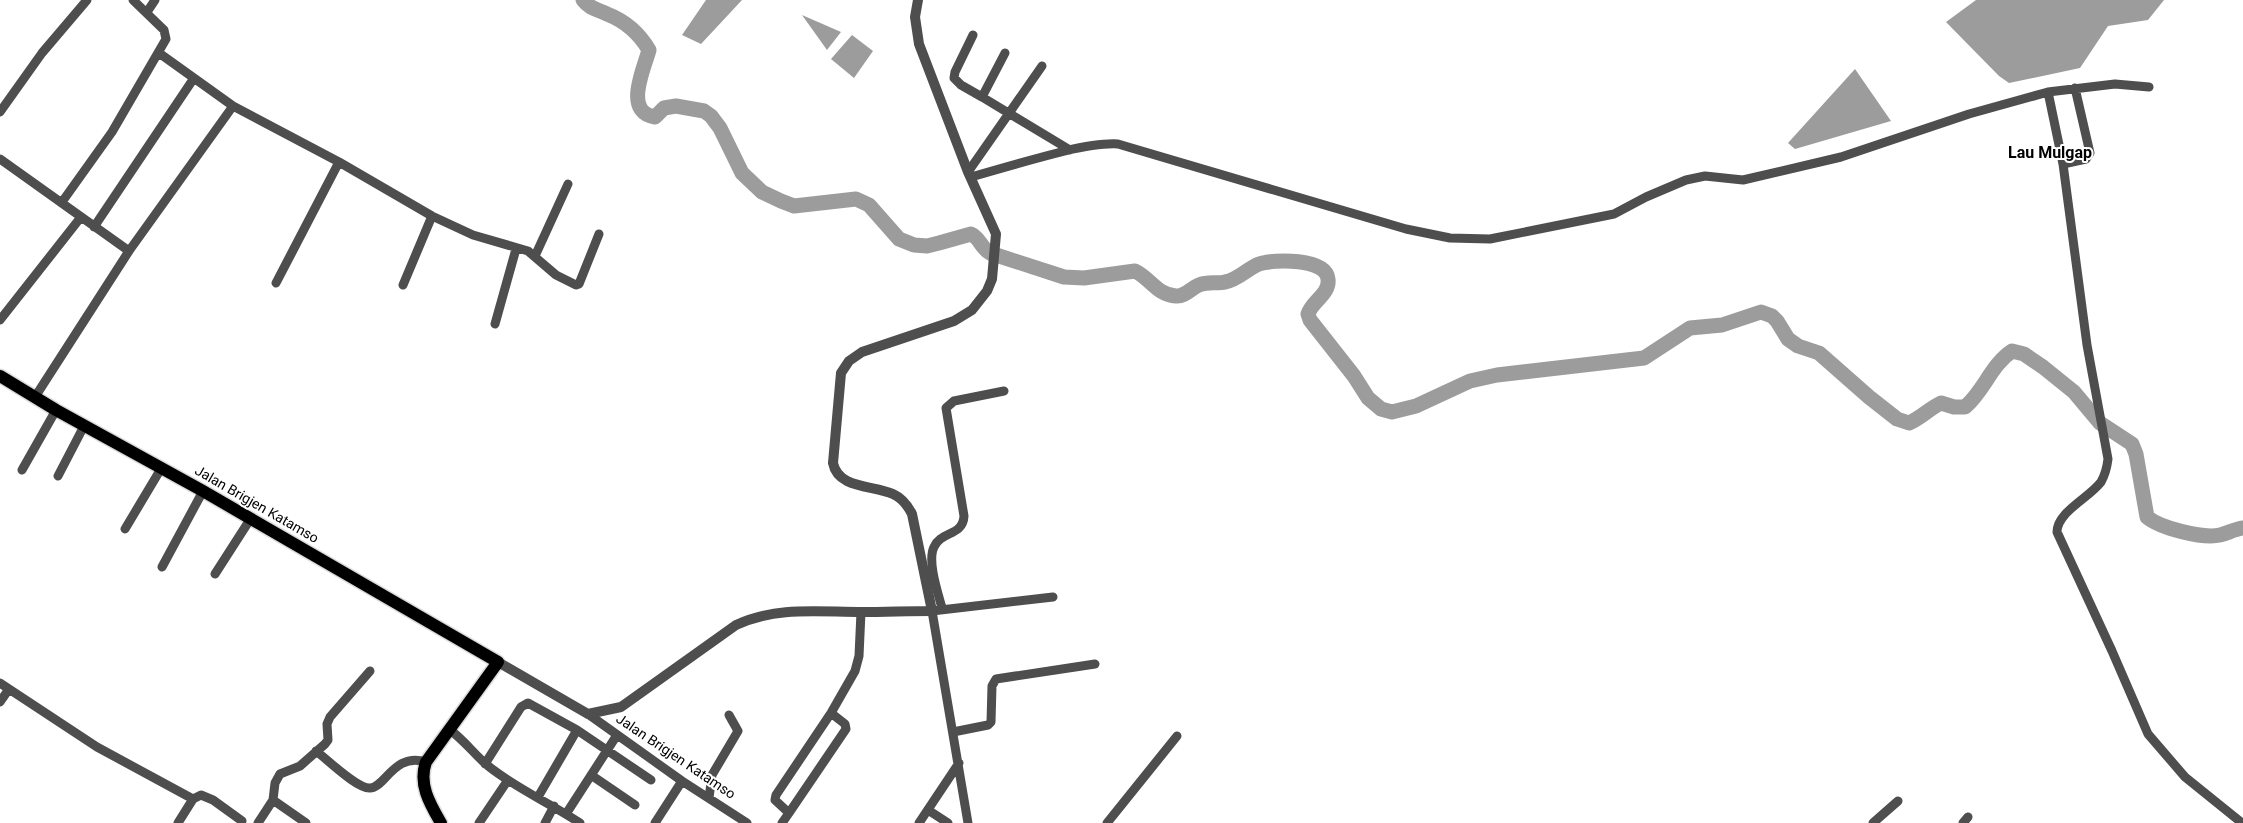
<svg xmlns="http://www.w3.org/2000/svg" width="2243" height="823" font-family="Roboto,sans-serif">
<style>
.water{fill:#9c9c9c}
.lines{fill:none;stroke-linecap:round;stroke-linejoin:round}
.river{stroke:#9c9c9c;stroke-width:15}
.primary-casing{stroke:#dbdbdb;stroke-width:15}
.minor{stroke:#4e4e4e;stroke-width:9}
.tertiary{stroke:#4e4e4e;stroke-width:10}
.primary{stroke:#000;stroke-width:12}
.labels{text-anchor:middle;stroke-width:4;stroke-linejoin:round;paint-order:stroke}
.street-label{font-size:14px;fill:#000;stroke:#fff}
.quarter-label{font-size:16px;font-weight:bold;fill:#000;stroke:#fff}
</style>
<rect width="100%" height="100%" fill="#fff"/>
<!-- water -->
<path class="water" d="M706,0H742L701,44L682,35Z
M1976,0H2164L2148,20L2108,26L2080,68L2009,83L1999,76L1946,22Z
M802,15L841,32L827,50Z
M852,35L873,51L854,78L831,59Z
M1855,69L1891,121L1795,149L1788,143Z"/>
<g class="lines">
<!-- river -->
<path class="river" d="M583,0C590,9 597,9 607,14C625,21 639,33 649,50C644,69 623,112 655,117L664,108L676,106L704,111L711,116L720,128L742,173L762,192L781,201L794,206L856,199L869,205L899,239L914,245L927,246L939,243L971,234C980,238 981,248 990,253L1064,277L1084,278L1135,271C1150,278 1157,295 1176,296C1185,297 1191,288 1199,285C1208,281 1217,284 1225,282C1238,280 1248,268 1259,264C1274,259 1326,258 1328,279C1330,294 1312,301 1308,314L1310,320L1354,376L1368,398L1381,409L1392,412L1416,406L1470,381L1497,375L1644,358L1690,328L1722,325L1761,312L1772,316L1777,321L1788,339L1798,346L1819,353L1869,397L1897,419L1909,423C1921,418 1930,408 1941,403L1954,407H1965C1984,391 1991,365 2012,351L2024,354L2043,367L2074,392L2100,423L2132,444L2136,454L2147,517C2160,528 2203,539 2220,535C2228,533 2235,529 2243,528"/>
<!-- primary casing -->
<g class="primary-casing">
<path id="primary" d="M0,376L56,410L203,491L498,662L426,762C418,784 430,804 441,823"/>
</g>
<!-- minor -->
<path class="minor" d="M147,12L155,0
M973,35L955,72L954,78L961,85L982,97L1005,53
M159,53L233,106
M2048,92L2063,164L2087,345L2108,459C2107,467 2105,475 2101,482C2089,498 2057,512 2057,532L2112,651L2148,734L2185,777L2242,823
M982,97L1070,150
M0,112L42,53L87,0
M0,159L129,251
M2063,164L2086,159L2090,153L2075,88
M968,172L1042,66
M971,177C1002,168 1033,159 1065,151C1082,147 1101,143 1118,144L1406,229L1450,238L1490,239L1614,214L1646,197L1686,180L1705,176L1743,180L1841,157L1969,114L2048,92L2115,84L2149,87
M62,202L112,132L166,39L164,30L133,0
M94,227L194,78
M535,256L568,184
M276,283L339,162
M403,285L432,216
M0,320L81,217
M495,324L516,249
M35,397L129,251L233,106L339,162L432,216L473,235L528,251L556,275L576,285L579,284L599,234
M22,470L56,410
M58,476L84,426
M125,529L162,467
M162,567L203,491
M215,574L251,518
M942,608C938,593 927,561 934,547C941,531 963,536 964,516L946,408L954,401L1004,391
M0,683L97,747L193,799
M0,702L9,689
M588,714L682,781L747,823
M450,730C464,740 474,754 487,765C515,788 550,803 580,823
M953,732L988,725L991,722L992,686L996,679L1095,664
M316,751C328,760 357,789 370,788C385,788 394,752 426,762
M485,764L521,707L528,703L577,730L651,780
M591,775L635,805
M538,797L577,730
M709,798L712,775L738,731L729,715
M928,810L948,823
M789,813L846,729L845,724L831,713
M566,814L617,735
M178,823L193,799L201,795L213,800L242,821
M258,823L273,800
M306,823L273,800L275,783L280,774L300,766L325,744L328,740L327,724L330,717L370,671
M479,823L508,780
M545,823L554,806
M655,823L682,781
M782,823L789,813L775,800L776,795L831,713L855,671L859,656L861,612
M919,823L959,763
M968,823L932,611L1053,597
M1107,823L1177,736
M1873,823L1898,801
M1963,823L1968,817"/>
<!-- tertiary -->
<path class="tertiary" d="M498,662L588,714L621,707L736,625C777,606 818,612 862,612C885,612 909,611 932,611L912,514C908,506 902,498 893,494C873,485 838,489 833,463L841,373L849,361L862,352L954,321L972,310L987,291L992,279L996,234L968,172L919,44L915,17L918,0"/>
<!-- primary -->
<use href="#primary" class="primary"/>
</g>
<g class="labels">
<!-- street labels -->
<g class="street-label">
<text transform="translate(257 504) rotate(30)" y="5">Jalan Brigjen Katamso</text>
<text transform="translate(676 756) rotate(34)" y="5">Jalan Brigjen Katamso</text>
</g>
<!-- quarter labels -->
<g class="quarter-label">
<text x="2050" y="158">Lau Mulgap</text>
</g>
</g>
</svg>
